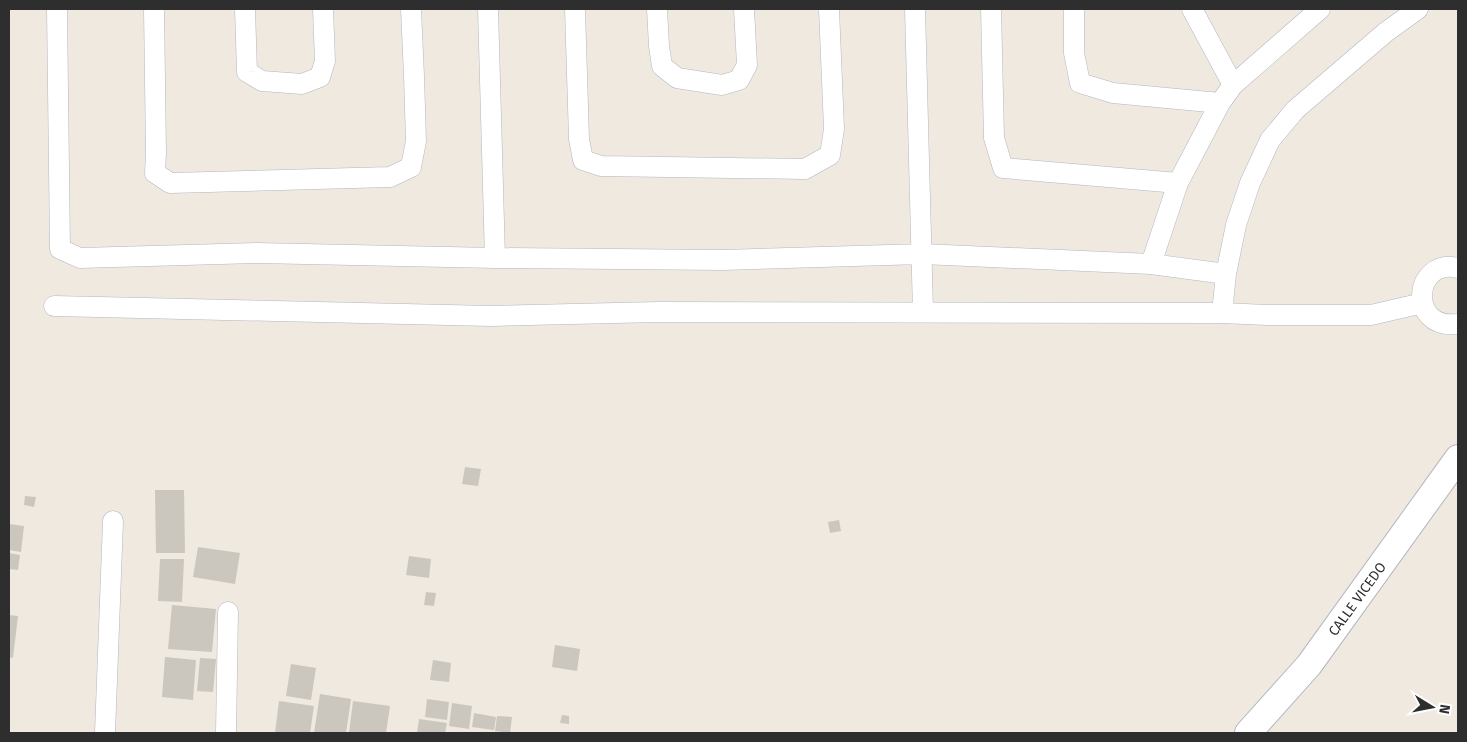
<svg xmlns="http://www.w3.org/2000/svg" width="1467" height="742" font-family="'Fira Sans',sans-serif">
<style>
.building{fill:#cbc7be}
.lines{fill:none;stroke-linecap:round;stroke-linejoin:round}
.minor-casing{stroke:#b4b6c1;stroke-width:21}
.tertiary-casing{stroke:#b4b6c1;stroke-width:28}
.minor{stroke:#fff;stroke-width:20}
.tertiary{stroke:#fff;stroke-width:26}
.labels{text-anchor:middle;stroke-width:5;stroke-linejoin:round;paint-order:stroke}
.street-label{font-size:14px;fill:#2e2e2e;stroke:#fff}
</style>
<rect width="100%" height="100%" fill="#efe9e0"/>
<!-- building -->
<path class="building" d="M465,467L481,469L478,486L462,484Z
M155,490H184L185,553H156Z
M25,496L36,497L34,507L24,505Z
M839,520L841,531L830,533L828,522Z
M9,524L24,526L21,552L9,550Z
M198,547L240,553L235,584L193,577Z
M9,553L20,555L18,570L9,569Z
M409,556L431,559L429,578L406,575Z
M160,559H184L182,602L158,601Z
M426,592L436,593L434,606L424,605Z
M172,605L216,609L212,652L168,649Z
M9,615L18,616L13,658L9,657Z
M555,645L580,649L577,671L552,667Z
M165,657L196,660L193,700L162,697Z
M200,658L216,659L213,692L197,691Z
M433,660L451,663L449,682L430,680Z
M291,664L316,668L311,700L286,696Z
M320,694L351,699L346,733H314Z
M427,699L449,702L447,720L425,717Z
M279,701L314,706L310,733H275Z
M353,701L390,706L386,733H349Z
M452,703L472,706L469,729L449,726Z
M474,713L496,717L494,730L472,727Z
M562,715L569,716V724L560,723Z
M497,716L512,717L510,733L495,731Z
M419,719L447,723L445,733H417Z"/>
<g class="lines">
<!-- minor casing -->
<g class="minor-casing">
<path id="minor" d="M57,9L60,249L80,258L257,253L495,258L723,260L922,254L1151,264L1226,274
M154,9L156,153L155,173L170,183L390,177L411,167L416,141L414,76L411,9
M245,9L247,72L262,81L302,84L320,77L325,61L323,9
M488,9L495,258
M575,9L579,139L583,160L601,166L805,169L830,155L834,129L829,9
M657,9L659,46L662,66L677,78L722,85L739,80L747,65L744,9
M915,9L923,312
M991,9L994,138L1003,168L1178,183
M1074,9V53L1080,83L1113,93L1220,103
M1192,9L1233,85
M1151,264L1178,183L1220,103L1233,85L1320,9
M1458,268C1414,257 1406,330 1458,324
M54,306L491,316L658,312L1222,313L1267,315H1371L1423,303
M1222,313L1226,274L1236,225L1250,183L1270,140L1295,110L1386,32L1418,9
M105,733L113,521
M226,733L228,612"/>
</g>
<!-- tertiary casing -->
<g class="tertiary-casing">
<path id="tertiary" d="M1248,733L1309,665L1458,458"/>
</g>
<!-- minor -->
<use href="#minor" class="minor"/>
<!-- tertiary -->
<use href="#tertiary" class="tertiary"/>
</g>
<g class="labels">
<!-- street labels -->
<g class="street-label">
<text transform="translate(1357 599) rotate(-54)" y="5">CALLE VICEDO</text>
</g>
</g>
<!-- border -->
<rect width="1467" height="742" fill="none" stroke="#2e2e2e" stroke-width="20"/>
<!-- north arrow -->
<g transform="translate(1432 707) rotate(100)" stroke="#ffffff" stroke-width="4" paint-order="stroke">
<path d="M0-4L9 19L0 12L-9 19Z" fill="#2e2e2e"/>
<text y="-8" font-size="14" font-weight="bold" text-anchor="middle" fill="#2e2e2e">N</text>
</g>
</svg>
